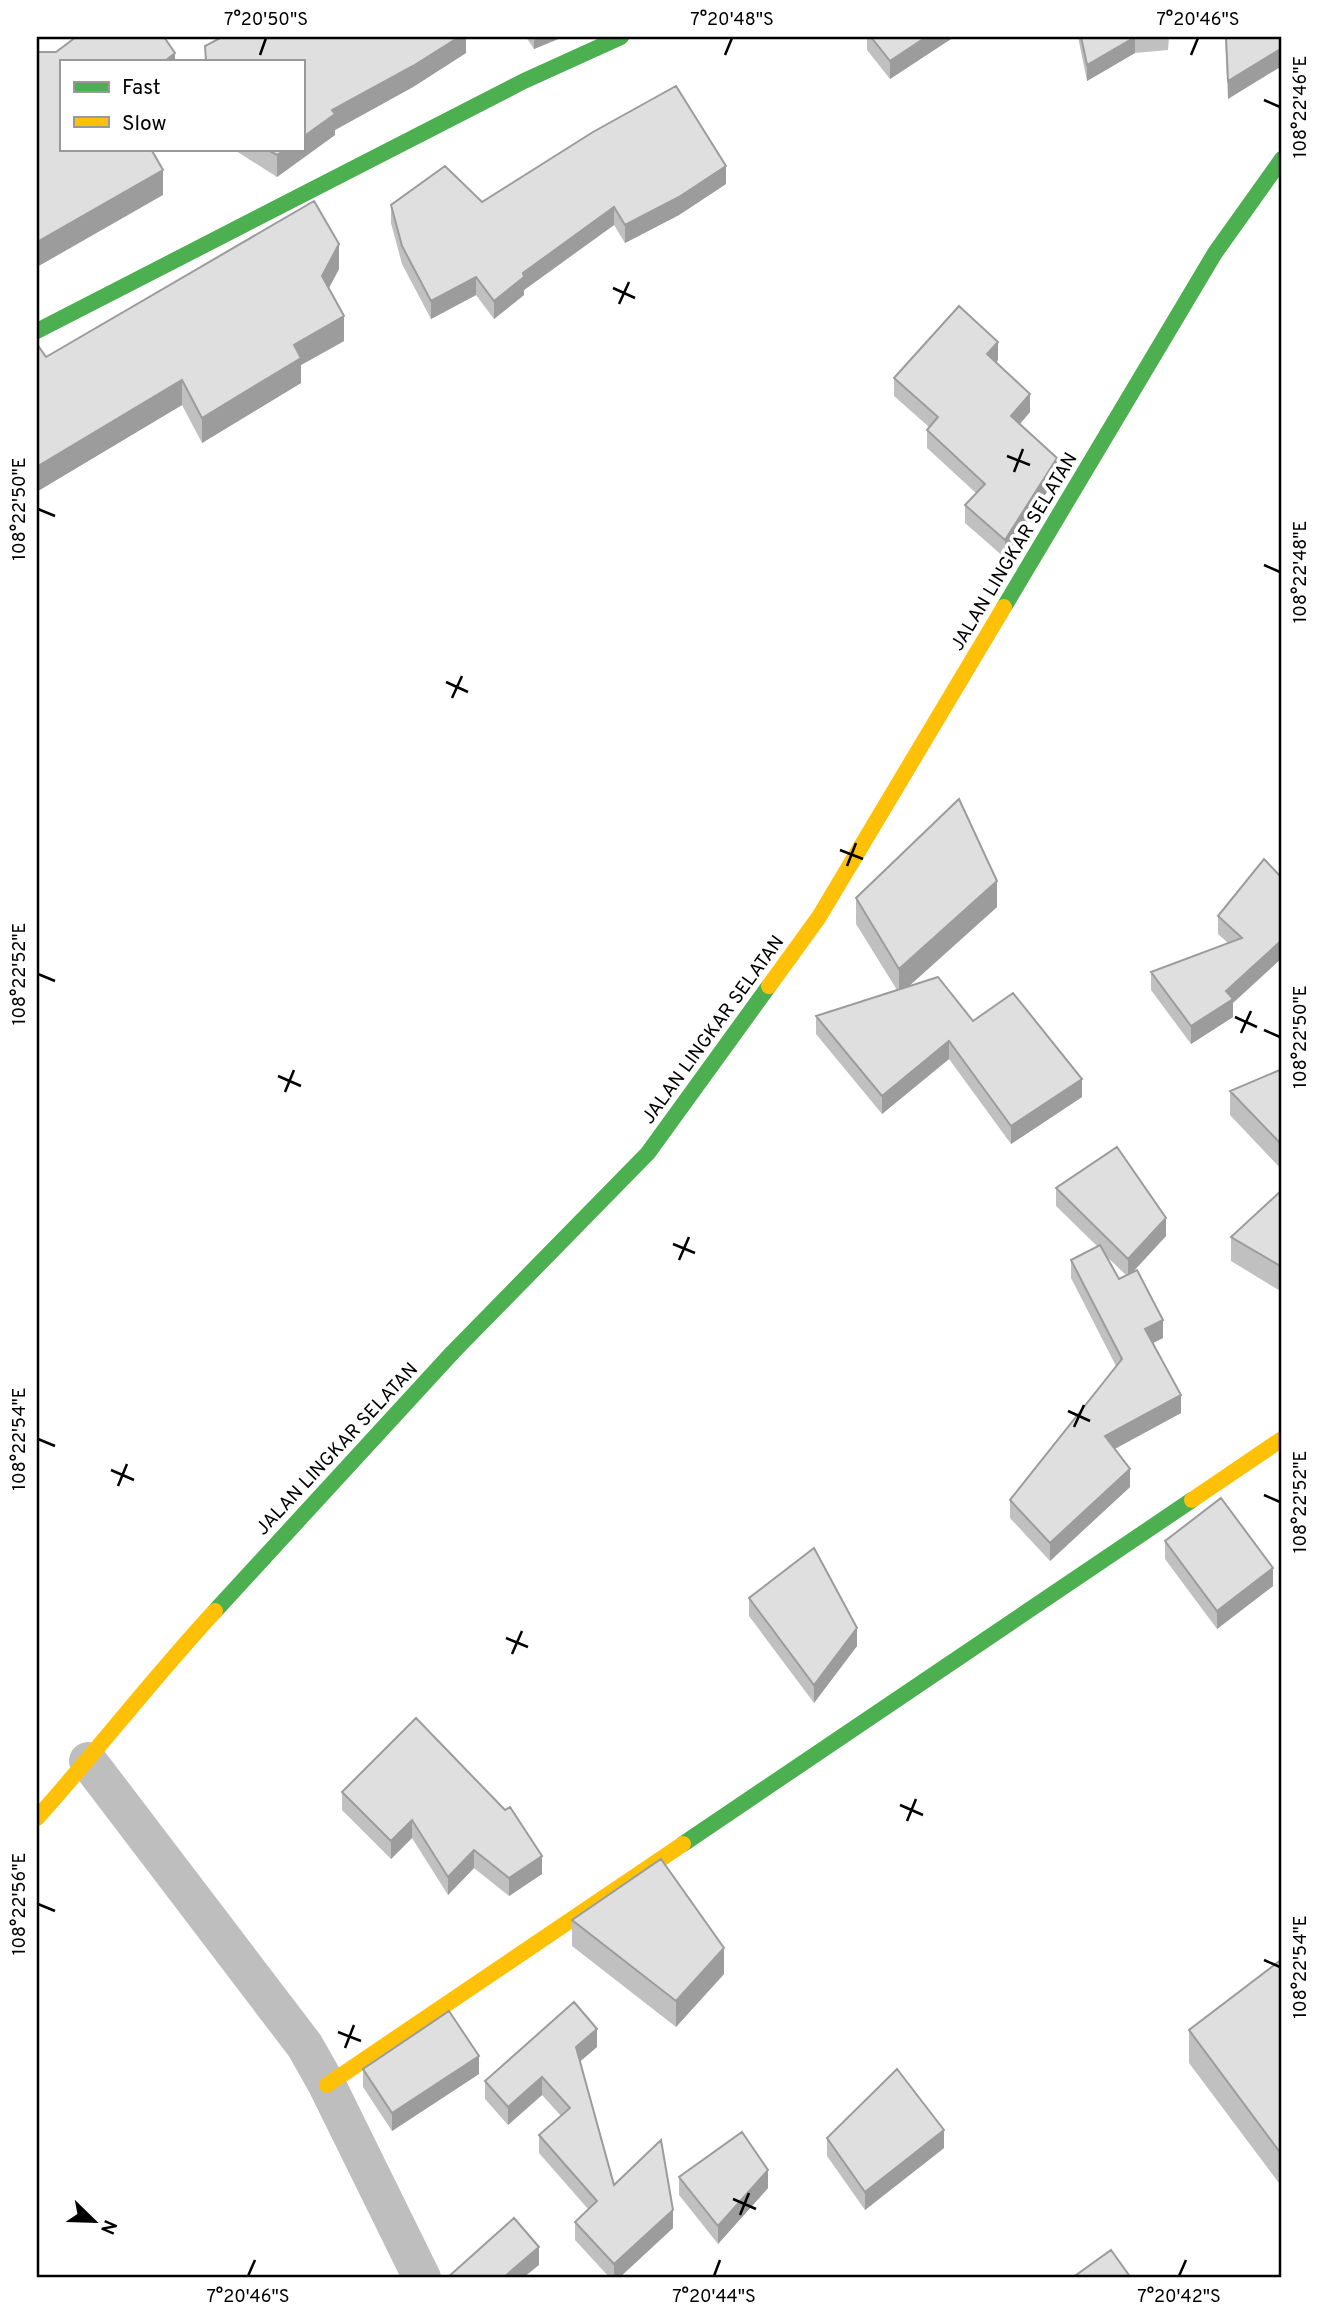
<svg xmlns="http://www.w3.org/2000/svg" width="1319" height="2315" font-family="Overpass,sans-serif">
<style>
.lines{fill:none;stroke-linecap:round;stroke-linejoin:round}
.street{stroke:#bebebe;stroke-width:38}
.fast{stroke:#4caf50;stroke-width:16}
.slow{stroke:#ffc107;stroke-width:16}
.wall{fill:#c0c0c0;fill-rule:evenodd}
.shaded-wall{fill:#9c9c9c}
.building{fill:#dfdfdf;stroke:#9c9c9c;stroke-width:2}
.ticks{fill:none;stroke:#000;stroke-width:2.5}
.labels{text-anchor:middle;stroke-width:7;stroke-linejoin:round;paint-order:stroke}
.street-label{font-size:19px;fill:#000;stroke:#fff}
.neatline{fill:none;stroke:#000;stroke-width:2.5}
.ticks-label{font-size:18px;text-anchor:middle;fill:#000}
</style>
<rect width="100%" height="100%" fill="#fff"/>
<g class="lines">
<!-- street -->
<path class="street" d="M88,1761L305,2046L327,2085L422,2278"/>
<!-- fast -->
<path class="fast" d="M37,331L524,81L621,37
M1004,607L1215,253L1282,159
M215,1611L453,1352L648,1153L769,986
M683,1844L1192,1500"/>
<!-- slow -->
<path class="slow" d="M769,986L819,917L1004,607
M1192,1500L1282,1439
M37,1818C98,1750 153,1678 215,1611
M327,2085L683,1844"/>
</g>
<!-- wall -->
<path class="wall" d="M466,37V53L413,87L335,130V135L277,177L233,149H303V61H205V46Z
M526,37H563L534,49Z
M867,37H954L890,79L867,50Z
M1078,37H1169L1168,50L1135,53L1087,81Z
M1225,37H1282L1228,99Z
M726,184L679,215L625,243L614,225L524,290V295L494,319L476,295L431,319L402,264L391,223V205L482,202Z
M339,269L329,288L344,341L301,365V383L202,443L182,405L38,491L37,344L46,357Z
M998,360L996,362L1030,412L1020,424L1057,476L1005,558L965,523V505L976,493L927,448V430L929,427L894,396V378Z
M1282,878L1233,1003V1017L1191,1044L1151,990V972L1228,943L1218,934V916Z
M856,898L997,907L908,987L973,1021L1082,1097L1011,1144L949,1059L882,1114L816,1034V1016L897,990L856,924Z
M1282,1069V1170L1230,1115V1091Z
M1056,1188L1166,1236L1133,1272L1163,1338L1153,1343L1181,1413L1115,1449L1130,1487L1050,1561L1010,1518V1500L1116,1366L1071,1278V1260L1097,1246L1056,1206ZM1105,1255L1126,1275L1119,1279Z
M1282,1190V1292L1231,1261V1237Z
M1165,1541L1273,1586L1217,1629L1165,1559Z
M749,1598L857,1646L814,1703L749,1616Z
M342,1792L542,1874L509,1896L474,1868L448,1895L412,1838L391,1859L342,1810Z
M572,1920L724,1974L676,2027L572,1946Z
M1282,1959V2187L1189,2063V2030Z
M597,2047L580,2061L614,2185L673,2228L619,2278H610L575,2240V2222L588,2209L539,2153V2135L561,2116L542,2095L508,2125L485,2099V2081Z
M363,2069L479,2074L392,2131L363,2087Z
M827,2138L944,2148L865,2210L827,2156Z
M679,2177L768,2188L718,2244L679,2195Z"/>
<!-- shaded-wall -->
<path class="shaded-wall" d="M459,37H466V53L413,87L335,130V135L277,177V155L286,149H303V137L332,110Z
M534,37H563L534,49Z
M926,37H954L890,79V61Z
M1135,37V53L1087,81V65Z
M1282,48V66L1228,99V81Z
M175,53V61H165Z
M726,166V184L679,215L625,243V225Z
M163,170V195L37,267V242Z
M614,207V225L524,290V295L494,319V301L523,273Z
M339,244V269L322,301V276Z
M476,277V295L431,319V301Z
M344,316V341L301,365V383L202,443V418L294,345Z
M998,342V360L987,372V354Z
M182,380V405L38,491V466Z
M1030,394V412L1011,434V416Z
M1057,458V476L1005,558V540Z
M997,881V907L899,995V969Z
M1282,940V958L1233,1003V1017L1191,1044V1026L1226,991Z
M949,1041V1059L882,1114V1096Z
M1082,1079V1097L1011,1144V1126Z
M1166,1218V1236L1128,1277V1259Z
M1163,1320V1338L1145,1347V1329Z
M1181,1395V1413L1105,1454V1436Z
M1130,1469V1487L1050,1561V1543Z
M1273,1568V1586L1217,1629V1611Z
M857,1628V1646L814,1703V1685Z
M412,1820V1838L391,1859V1841Z
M474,1850V1868L448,1895V1877Z
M542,1856V1874L509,1896V1878Z
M724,1948V1974L676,2027V2001Z
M597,2029V2047L576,2065V2047Z
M479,2056V2074L392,2131V2113Z
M542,2077V2095L508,2125V2107Z
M944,2130V2148L865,2210V2192Z
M768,2170V2188L718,2244V2226Z
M673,2210V2228L619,2278H614V2264Z
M539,2247V2265L523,2278H503Z"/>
<!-- building -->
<path class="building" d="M76,37H164L175,53L165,61H61V149H151L163,170L37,242V52H56Z
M222,37H459L413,66L332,110L335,114L303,137V61H206L205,46Z
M871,37H926L890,61Z
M1081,37H1135L1087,65Z
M1226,37H1282V48L1228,81Z
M676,86L726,166L679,197L625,225L614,207L523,273L524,277L494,301L476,277L431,301L402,246L391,205L445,166L482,202L593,132Z
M266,149H286L277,155Z
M314,201L339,244L322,276L344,316L294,345L301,358L202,418L182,380L38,466L37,344L46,357Z
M959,306L998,342L987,354L1030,394L1011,416L1057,458L1005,540L965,505L985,484L927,430L938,417L894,378Z
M959,799L997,881L899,969L856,898Z
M1264,859L1282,878V940L1226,991L1233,999L1191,1026L1151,972L1242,938L1218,916Z
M938,977L973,1021L1013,993L1082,1079L1011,1126L949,1041L882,1096L816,1016Z
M1282,1069V1145L1230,1091Z
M1117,1147L1166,1218L1128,1259L1056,1188Z
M1282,1190V1267L1231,1237Z
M1100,1245L1119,1279L1137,1270L1163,1320L1145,1329L1181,1395L1105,1436L1130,1469L1050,1543L1010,1500L1122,1359L1071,1260Z
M1221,1498L1273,1568L1217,1611L1165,1541Z
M814,1548L857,1628L814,1685L749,1598Z
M416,1718L505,1810L510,1807L542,1856L509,1878L474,1850L448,1877L412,1820L391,1841L342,1792Z
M661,1859L724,1948L676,2001L572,1920Z
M1282,1959V2155L1189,2030Z
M574,2002L597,2029L576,2047L614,2185L661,2140L673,2210L614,2264L575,2222L597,2201L539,2135L570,2108L542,2077L508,2107L485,2081Z
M449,2011L479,2056L392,2113L363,2069Z
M897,2069L944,2130L865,2192L827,2138Z
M742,2132L768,2170L718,2226L679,2177Z
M514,2218L539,2247L503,2278H447Z
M1111,2250L1131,2278H1072Z"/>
<!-- ticks -->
<path class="ticks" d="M260,55L266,38M725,55L732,38M1191,55L1198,38M1264,100L1280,107M613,288L635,298M619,304L629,282M1007,456L1030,465M1014,472L1023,449M38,509L55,516M1264,565L1280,572M446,682L468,692M452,698L462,676M840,850L863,859M847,866L856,843M38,974L55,981M1235,1017L1257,1027M1264,1030L1280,1037M1241,1033L1251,1011M278,1076L301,1086M285,1092L294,1070M673,1244L695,1253M679,1260L689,1237M1068,1411L1090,1421M1074,1427L1084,1405M38,1439L55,1446M111,1470L134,1480M118,1486L127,1464M1264,1495L1280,1502M506,1638L528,1647M512,1654L522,1631M900,1805L923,1815M907,1821L916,1799M38,1904L55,1911M1264,1960L1280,1967M338,2032L361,2041M345,2048L354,2025M733,2199L756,2209M740,2215L749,2193M248,2276L255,2260M714,2276L720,2260M1179,2276L1186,2260"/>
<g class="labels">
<!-- street labels -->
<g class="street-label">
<text transform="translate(1013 551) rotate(-59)" y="7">JALAN LINGKAR SELATAN</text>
<text transform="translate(712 1029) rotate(-54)" y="7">JALAN LINGKAR SELATAN</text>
<text transform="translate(336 1448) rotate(-47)" y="7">JALAN LINGKAR SELATAN</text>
</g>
</g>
<!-- border -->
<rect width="1319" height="2315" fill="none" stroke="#ffffff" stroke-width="77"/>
<!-- legend -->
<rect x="60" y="60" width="245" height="91" fill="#ffffff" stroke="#999999" stroke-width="2"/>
<rect x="74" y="82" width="35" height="10" fill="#4caf50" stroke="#999999" stroke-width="2"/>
<text x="122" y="94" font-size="21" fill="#000000">Fast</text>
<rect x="74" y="117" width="35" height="10" fill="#ffc107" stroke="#999999" stroke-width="2"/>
<text x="122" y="130" font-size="21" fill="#000000">Slow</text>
<!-- north arrow -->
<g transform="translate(94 2221) rotate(113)" stroke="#ffffff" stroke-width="5" paint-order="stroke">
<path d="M0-5L12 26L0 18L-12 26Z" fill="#000000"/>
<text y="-10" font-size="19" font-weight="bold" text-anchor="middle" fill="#000000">N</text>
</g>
<rect x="38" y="38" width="1242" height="2238" class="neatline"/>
<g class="ticks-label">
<text x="266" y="25">7°20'50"S</text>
<text x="732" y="25">7°20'48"S</text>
<text x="1198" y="25">7°20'46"S</text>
<text transform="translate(1300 107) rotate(-90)" y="6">108°22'46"E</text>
<text transform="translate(19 509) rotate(-90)" y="6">108°22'50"E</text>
<text transform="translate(1300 572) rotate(-90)" y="6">108°22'48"E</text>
<text transform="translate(19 974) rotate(-90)" y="6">108°22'52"E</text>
<text transform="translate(1300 1037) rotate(-90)" y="6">108°22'50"E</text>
<text transform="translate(19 1439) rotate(-90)" y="6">108°22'54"E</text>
<text transform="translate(1300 1502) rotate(-90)" y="6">108°22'52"E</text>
<text transform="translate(19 1904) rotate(-90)" y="6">108°22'56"E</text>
<text transform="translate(1300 1967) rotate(-90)" y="6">108°22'54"E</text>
<text x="248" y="2302">7°20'46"S</text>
<text x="714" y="2302">7°20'44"S</text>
<text x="1179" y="2302">7°20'42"S</text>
</g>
</svg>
